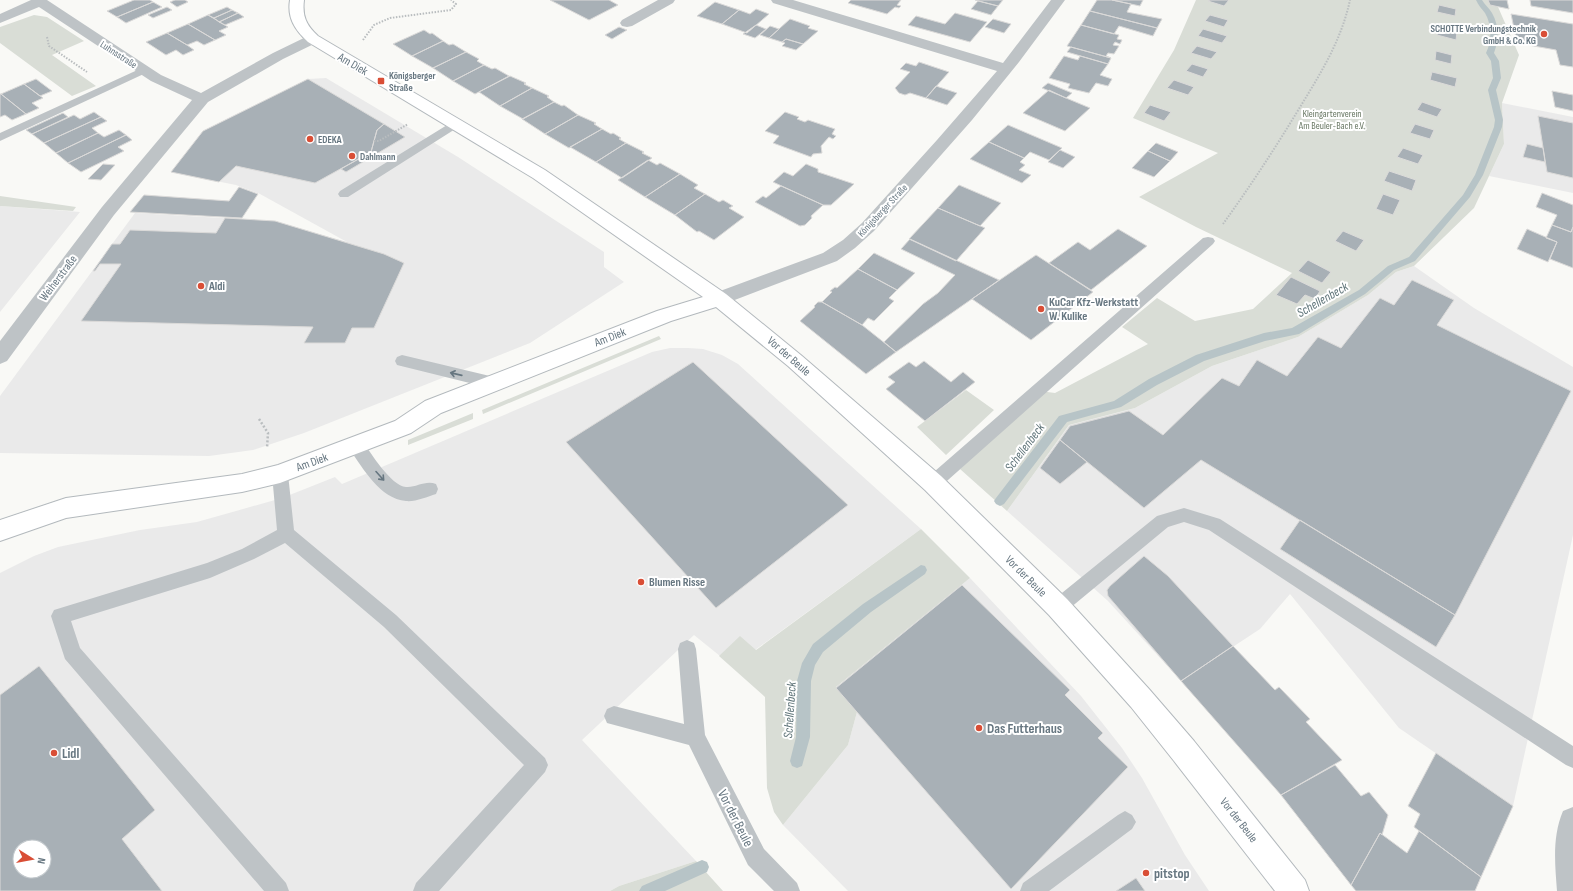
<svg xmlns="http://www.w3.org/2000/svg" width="1573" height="891" font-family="'Sofia Sans Condensed',sans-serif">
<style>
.built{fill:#eaeaea;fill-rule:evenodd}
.green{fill:#d9ddd6}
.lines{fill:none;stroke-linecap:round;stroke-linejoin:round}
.stream{fill:#b7c4c7;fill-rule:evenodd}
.building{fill:#a8b0b6;stroke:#dbdad9;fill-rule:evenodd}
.secondary-casing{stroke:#b3b9bd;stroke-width:2}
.path-far1{stroke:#b9bdbf;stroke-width:2;stroke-dasharray:1.5 1.5;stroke-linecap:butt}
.path{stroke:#b9bdbf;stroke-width:2.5;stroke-dasharray:2 2;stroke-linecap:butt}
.lane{fill:#bec3c6;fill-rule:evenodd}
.street{fill:#bec3c6;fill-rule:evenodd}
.secondary{fill:#fff;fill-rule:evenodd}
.oneway{stroke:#667680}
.poi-dot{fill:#d94e36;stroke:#fff;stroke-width:1.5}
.labels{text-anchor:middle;stroke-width:4;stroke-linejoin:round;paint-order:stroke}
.far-poi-label{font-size:10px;font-weight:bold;fill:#667680;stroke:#fff;text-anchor:start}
.far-street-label{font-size:10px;fill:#667680;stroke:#fff}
.far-park-label{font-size:10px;fill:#697864;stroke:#fff}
.street-label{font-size:12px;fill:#667680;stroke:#fff}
.poi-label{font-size:12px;font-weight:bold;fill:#667680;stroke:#fff;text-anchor:start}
.water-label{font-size:13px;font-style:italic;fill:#60757a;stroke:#fff}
.near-poi-label{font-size:14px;font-weight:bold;fill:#667680;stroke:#fff;text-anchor:start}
.near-street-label{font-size:14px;fill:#667680;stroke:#fff}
</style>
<rect width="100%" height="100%" fill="#f9f9f6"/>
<!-- built -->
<path class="built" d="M326,78L458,157L604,252V267L624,282L530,343L304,433L253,450L209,456L0,453V396L135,213L273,221L347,242L260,194L236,185L171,172L204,131L308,79Z
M1502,103L1573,117V193L1489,176L1504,144Z
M0,206L80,212L0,312Z
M1414,266L1474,308L1573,367V535L1513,806L1399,728L1290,594L1260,629L1181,681L1108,601L1007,511L1069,425L1135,408L1212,366L1298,337L1368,295L1396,272Z
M670,348H688L703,349L722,355L738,364L921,529L755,650L720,656L694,635L582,740L696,861L619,886L610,891H0V573L34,556L58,547L140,530L197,522L282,498L335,477L342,484L652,352ZM20,847H44V871H20Z
M970,578L1081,696L1122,748L1142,778L1185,855L1209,891H848L783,825L848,745L857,712L836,687Z"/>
<!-- green -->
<path class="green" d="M1196,0H1495L1519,55L1502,103L1504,144L1474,208L1414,266L1396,272L1368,295L1298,337L1212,366L1135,408L1069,425L1007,511L960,469L1008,420L1040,391L1055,393L1148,344L1122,327L1157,298L1195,321L1253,309L1292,273L1196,227L1139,197L1218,153L1133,118L1174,50Z
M34,15L47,17L84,41L52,55L96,86L72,96L0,43V27Z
M0,196L76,207L73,211L0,206Z
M659,336L661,339L483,414L482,410Z
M966,390L994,410L946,455L917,427Z
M473,413V419L408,445V440Z
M921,529L970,578L836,687L857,712L848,745L783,825L774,812L767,788L765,697L719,656L740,636L756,650Z
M696,861L723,891H610L619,886Z"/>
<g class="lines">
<!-- stream -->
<path class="stream" d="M1476,0H1482C1485,5 1489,8 1492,13C1499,25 1499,40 1494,53L1499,61L1501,78L1496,90L1503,120L1502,127L1483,175L1470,197L1415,261L1394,270L1365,294L1299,334L1265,341L1204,361L1157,385L1121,407L1067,422L1004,504L1000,506L996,504L994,501L996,498L1059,416L1114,401L1149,379L1196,355L1264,333L1292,328L1359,290L1388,266L1409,257L1463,195L1475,175L1494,127L1495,120L1488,90L1493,78L1491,61L1486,53C1492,41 1492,25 1485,13C1482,9 1478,5 1476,0Z
M921,565L925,566L927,570L925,574L871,612L823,652L815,665L811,681L810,737L802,766L797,768L792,766L790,761L796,737L797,681L802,663L813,644L863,604Z
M702,860L707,862L709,867L707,872L665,891H639L642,886Z"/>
</g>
<!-- building -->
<path class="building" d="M134,0H150L153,2L117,17L107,11Z
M175,0H185L188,2L177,7L170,2Z
M550,0H609L618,5L589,20Z
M851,0H901L897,5L901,6L899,8L895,7L887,14L848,3Z
M975,0H1003L998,6Z
M1097,0H1112L1131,4L1127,12L1162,19L1157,28L1090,11Z
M1112,0H1143L1140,6Z
M1210,0H1229L1224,6L1208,1Z
M1488,0H1507L1509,9L1490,5Z
M1530,0H1573V13L1531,6Z
M978,1L998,6L991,15L971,9Z
M153,2L162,7L126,23L117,17Z
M715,2L739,10L722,24L697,16Z
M1439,5L1456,9L1455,16L1437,12Z
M167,7L172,10L153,18L148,15Z
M227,7L232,10L214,18L208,15Z
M756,9L769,14L747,33L722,24L739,10L750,14Z
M232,10L238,13L219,22L214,18Z
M1090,11L1157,28L1153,36L1119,26L1114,34L1081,25Z
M238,13L244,17L225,25L219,22Z
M955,13L987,22L970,42L908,25L916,16L945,24Z
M1511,14L1573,24V67L1560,65L1556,50L1517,43Z
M208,15L228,27L219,31L226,35L215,40L188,24Z
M1210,15L1228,20L1224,27L1205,21Z
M790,19L810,26L808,28L818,31L803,44L786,39L782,42L769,38Z
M993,19L1011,24L1004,33L985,27Z
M188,24L215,40L204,45L197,41L187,45L167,33Z
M756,25L766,29L755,38L743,34Z
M1081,25L1119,35L1117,39L1122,40L1120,44L1115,42L1113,45L1119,46L1114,54L1108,53L1106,56L1111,58L1067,46Z
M770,26L779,29L769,38L760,35Z
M619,27L627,30L612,39L605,35Z
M1439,28L1457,32L1456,40L1437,35Z
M1203,29L1227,36L1222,43L1198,36Z
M424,30L430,34L432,33L443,41L412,56L393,44Z
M167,33L187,45L194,50L183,55L176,50L166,55L146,42Z
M786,39L803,44L796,50L782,46L785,43L782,42Z
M443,41L449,45L453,44L466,52L433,68L412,56Z
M1197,46L1217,52L1211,59L1191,53Z
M1071,47L1111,58L1108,64L1067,52Z
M1436,51L1452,55L1451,64L1435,60Z
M466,52L479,59L477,61L484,65L453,81L433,68Z
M1064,56L1078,60L1080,56L1108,64L1100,75L1112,79L1108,86L1096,83L1089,93L1068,88L1070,84L1049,78Z
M919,62L949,72L926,98L910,93L905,95L899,93L895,88L910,72L900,69L906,63L916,66Z
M1192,64L1208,69L1203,77L1186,71Z
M484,65L492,69L495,68L509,76L475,94L453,81Z
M1432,72L1457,78L1455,87L1430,80Z
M510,76L526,83L524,84L532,88L500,106L479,92Z
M36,79L52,91L40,96L24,84Z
M308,79L384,124L377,130L371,152L315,183L236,166L219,182L171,172L203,131Z
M1174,80L1194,87L1188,95L1167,88Z
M1048,83L1072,93L1066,98L1042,88Z
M24,84L43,98L32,103L39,108L26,114L1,94Z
M936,86L957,93L947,105L926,98Z
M532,88L549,96L547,97L554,102L523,119L500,106Z
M1049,90L1066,98L1090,108L1065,131L1023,113Z
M1552,91L1573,95V111L1555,107Z
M0,94H1L26,114L12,120L5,115L0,117Z
M554,102L562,106L564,105L578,115L545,134L522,119Z
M1422,102L1442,109L1437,117L1417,110Z
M1150,105L1171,112L1164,121L1144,113Z
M94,112L101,117L44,143L32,134L74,115L80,119Z
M785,112L799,117L797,119L805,122L808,120L835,129L832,134L836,136L833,139L829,137L821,146L822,153L813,154L811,157L773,143L779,136L765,131Z
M63,113L68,117L32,134L26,130Z
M578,115L596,123L594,124L602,129L569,148L545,134Z
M1538,116L1573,123V178L1547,172Z
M101,117L107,121L92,128L98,133L56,153L44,143Z
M384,124L405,137L346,172L341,169L371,152L377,130Z
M1415,124L1434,130L1430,139L1410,133Z
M1008,125L1062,148L1049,160L1030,152L1024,158L989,142Z
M602,129L611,134L613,133L621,138L619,139L626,143L596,162L570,147Z
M119,130L126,135L68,163L56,153L98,133L104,137Z
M126,135L132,140L118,147L124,151L81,172L68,163Z
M989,142L1024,158L1020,162L1025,165L1019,170L1031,175L1022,183L970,159Z
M626,143L644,152L642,153L652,158L622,178L596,162Z
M1156,143L1178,152L1170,161L1148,151Z
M1527,144L1543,148L1545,162L1523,157Z
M1403,148L1423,155L1418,164L1397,157Z
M1060,150L1075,157L1063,168L1048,162Z
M1148,151L1170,161L1154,177L1132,168Z
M648,160L657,165L660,163L680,174L645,197L618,180Z
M103,164L115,165L101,180L88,179Z
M806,164L818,169V172L854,184L831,205H823L773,182L784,172L793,176Z
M1389,171L1416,180L1412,191L1384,181Z
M680,174L698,185L694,188L705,194L675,215L645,197Z
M959,185L1001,203L980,226L938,208Z
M781,186L823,205L811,216L812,218L805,225L800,226L755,202L763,196L766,198Z
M239,187L258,194L242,218L130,212L144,195L229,201Z
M1542,193L1573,205V227L1571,232L1552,225L1557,215L1536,207Z
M705,194L719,202L723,200L733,206L729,208L744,217L714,240L699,231L697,232L675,215Z
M1383,194L1400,200L1393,215L1376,209Z
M938,208L985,228L956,261L909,239Z
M225,218L275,221L384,254L404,263L374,328H352L345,343H304L313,327L81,321L121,264H100L95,271H93L112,244H120L130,230L216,233Z
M1552,225L1571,232L1573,227V268L1550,259L1557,242L1546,238Z
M1118,229L1147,246L1091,290L1049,263L1078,242L1090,250Z
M1527,229L1557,242L1548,262L1517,249Z
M1343,231L1364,240L1356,251L1335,241Z
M910,239L999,280L896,352L884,342L923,304L938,293L955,275L901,249Z
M874,253L915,273L897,290L858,269Z
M1036,255L1093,292L1031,340L972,299Z
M1308,260L1331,272L1322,283L1298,271Z
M858,269L897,290L889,298L894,301L874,321L868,318L862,325L822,302L832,292L830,291L835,287L837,288Z
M1291,277L1320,291L1315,299L1305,295L1297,304L1276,295Z
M1412,280L1454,300L1437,325L1571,391L1455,615L1201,460L1144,508L1060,440L1070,426L1129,411L1163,435L1222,378L1239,386L1257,360L1287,376L1318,337L1341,348L1380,298L1394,305Z
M818,302H822L862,325L896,352L866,374L800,321L815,307L814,306Z
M924,361L951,382L963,372L975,382L925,421L886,389L895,382L888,377L909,362L916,367Z
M693,362L848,505L716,608L566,442Z
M1060,440L1087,462L1060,484L1040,468Z
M1300,520L1455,615L1436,647L1280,549Z
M1144,556L1168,576L1233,646L1181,681L1108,596L1107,590L1110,586Z
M962,585L1070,690L1065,695L1103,733L1098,738L1128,767L1011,889L836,688Z
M1233,646L1275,690L1279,687L1310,719L1306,722L1342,760L1281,795L1181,681Z
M39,666L155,810L122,839L162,891H0V695ZM20,847H44V871H20Z
M1436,753L1513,806L1481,877L1414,827L1420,814L1408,806Z
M1335,765L1361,796L1369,792L1388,815L1382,835L1380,833L1351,885L1281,795Z
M1419,831L1481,877L1475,891H1356L1351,885L1380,833L1407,853Z
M1136,878L1145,891H1116Z"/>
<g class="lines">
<!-- secondary casing -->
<g class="secondary-casing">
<path id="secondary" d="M290,0H304C302,16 306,25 318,36L545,170L726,294L802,356L941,476L1067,599L1149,689L1194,741L1305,880L1309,891H1275L1174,761L1131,707L1049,615L925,490L788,366L716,307L671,321L441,413L411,433L280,483L242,492L66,518L0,541V520L66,498L242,474L278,465L395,421L425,401L657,311L703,297L533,178L308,42C295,30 287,18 290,0Z"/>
</g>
<!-- path-far1 -->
<path class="path-far1" d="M47,37L49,46L87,72
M363,40L374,25L390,18L451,10L456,4L451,0
M374,141H379L408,124
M1223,224C1249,188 1274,150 1297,112C1319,76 1341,42 1350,0"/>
<!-- path -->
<path class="path" d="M259,419L268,433L267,448"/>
<!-- lane -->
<path class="lane" d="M144,67L149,70L148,72L0,141V133Z
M456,120L460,122L462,124L460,126L348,197H340L338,194L340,191L452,122Z
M1208,237L1213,238L1215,241L1213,244L939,488L933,490L927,488L925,483L927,478L1203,238Z
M402,355L494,377L499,379L502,383L499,387L494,389L397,365L395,361L397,357Z
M356,439L362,440C370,452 391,486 406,487C416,488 425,480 436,484L438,489L436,494C427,497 415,502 406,501C380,499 363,468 350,450L348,445L350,440Z
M280,467L286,469L288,474L294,530L396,615L545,758L548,765L545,772L439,891H413L416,883L524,765L384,627L285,543L254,559L210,578L71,621L80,648L286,883L289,891H264L65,659L51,616L54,610L207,563L242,549L277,530L272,474L274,469Z
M1184,508L1220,519L1573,746V768L1566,765L1209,530L1184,522L1168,527L1064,613L1058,615L1052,613L1049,607L1052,601L1157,516Z
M687,640L694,643L696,649L705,735L764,849L797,883L800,891H774L748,865L689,745L607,723L604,716L607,709L614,706L684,724L678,649L680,643Z
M1125,811L1132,815L1136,822L1132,829L1049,891H1020L1023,883L1118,815Z"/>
<!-- street -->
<path class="street" d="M31,0H47L161,75L201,93L273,53L308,36L313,35L318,36L320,39L318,42L283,59L208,102L114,215L7,361L0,364V341L102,207L192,100L151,81L39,7L0,23V14Z
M658,0H675L673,3L632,26L627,27L622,26L620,23L622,20Z
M771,0H793L1003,63L1051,0H1065L1019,62L972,120L874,231L855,248L837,261L719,306L712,304L709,299L712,294L823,253L843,240L862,223L937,140L997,71L773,3Z
M1573,807V891H1557C1555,864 1552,837 1563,811Z"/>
<!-- secondary -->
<use href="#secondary" class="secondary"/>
</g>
<!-- one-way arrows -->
<defs><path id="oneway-shaft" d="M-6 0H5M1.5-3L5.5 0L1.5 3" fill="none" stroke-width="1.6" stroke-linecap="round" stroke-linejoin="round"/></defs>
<g class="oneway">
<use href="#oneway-shaft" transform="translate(456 374) rotate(-167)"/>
<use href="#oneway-shaft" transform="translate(380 476) rotate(48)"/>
</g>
<!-- markers -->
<g class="poi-dot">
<circle cx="1544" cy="34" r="4"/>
<rect x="377" y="77" width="8" height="8" rx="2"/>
<circle cx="310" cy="139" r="4"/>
<circle cx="352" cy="156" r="4"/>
<circle cx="201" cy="286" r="4"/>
<circle cx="1041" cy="309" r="4"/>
<circle cx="641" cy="582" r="4"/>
<circle cx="979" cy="728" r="4"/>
<circle cx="54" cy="753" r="4"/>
<circle cx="1146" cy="873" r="4"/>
</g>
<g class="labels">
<!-- far-poi labels -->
<g class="far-poi-label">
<text x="1536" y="32" text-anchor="end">SCHOTTE Verbindungstechnik<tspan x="1536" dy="12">GmbH &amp; Co. KG</tspan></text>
<text x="389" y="79">Königsberger<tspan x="389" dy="12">Straße</tspan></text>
<text x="318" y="143">EDEKA</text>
<text x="360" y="160">Dahlmann</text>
</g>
<!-- far-street labels -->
<g class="far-street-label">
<text transform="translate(119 54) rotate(33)" y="4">Luhnsstraße</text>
<text transform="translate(882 210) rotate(-47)" y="4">Königsberger Straße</text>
</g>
<!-- far-park labels -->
<g class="far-park-label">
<text x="1332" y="117">Kleingartenverein<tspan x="1332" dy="12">Am Beuler-Bach e.V.</tspan></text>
</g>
<!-- street labels -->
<g class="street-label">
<text transform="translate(353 64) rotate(30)" y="4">Am Diek</text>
<text transform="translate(58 278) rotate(-53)" y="4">Weiherstraße</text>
<text transform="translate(610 337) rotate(-21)" y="4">Am Diek</text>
<text transform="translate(789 356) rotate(41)" y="4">Vor der Beule</text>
<text transform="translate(312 462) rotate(-20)" y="4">Am Diek</text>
<text transform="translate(1026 576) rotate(45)" y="4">Vor der Beule</text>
<text transform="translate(1239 820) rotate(52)" y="4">Vor der Beule</text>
</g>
<!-- poi labels -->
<g class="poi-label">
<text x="209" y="290">Aldi</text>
<text x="1049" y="306">KuCar Kfz-Werkstatt<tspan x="1049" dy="14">W. Kulike</tspan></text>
<text x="649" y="586">Blumen Risse</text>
</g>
<!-- water labels -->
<g class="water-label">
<text transform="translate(1322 299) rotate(-30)" y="5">Schellenbeck</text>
<text transform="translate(1024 447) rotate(-53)" y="5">Schellenbeck</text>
<text transform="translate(789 710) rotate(-86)" y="5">Schellenbeck</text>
</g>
<!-- near-poi labels -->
<g class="near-poi-label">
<text x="987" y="733">Das Futterhaus</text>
<text x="62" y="758">Lidl</text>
<text x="1154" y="878">pitstop</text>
</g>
<!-- near-street labels -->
<g class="near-street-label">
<text transform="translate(736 818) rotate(63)" y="5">Vor der Beule</text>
</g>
</g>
<!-- north arrow -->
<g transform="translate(32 859) rotate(101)"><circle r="19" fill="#ffffff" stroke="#c2c8cc"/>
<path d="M0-3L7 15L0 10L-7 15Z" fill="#d94e36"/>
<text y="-6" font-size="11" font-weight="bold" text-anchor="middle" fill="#667680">N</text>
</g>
</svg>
